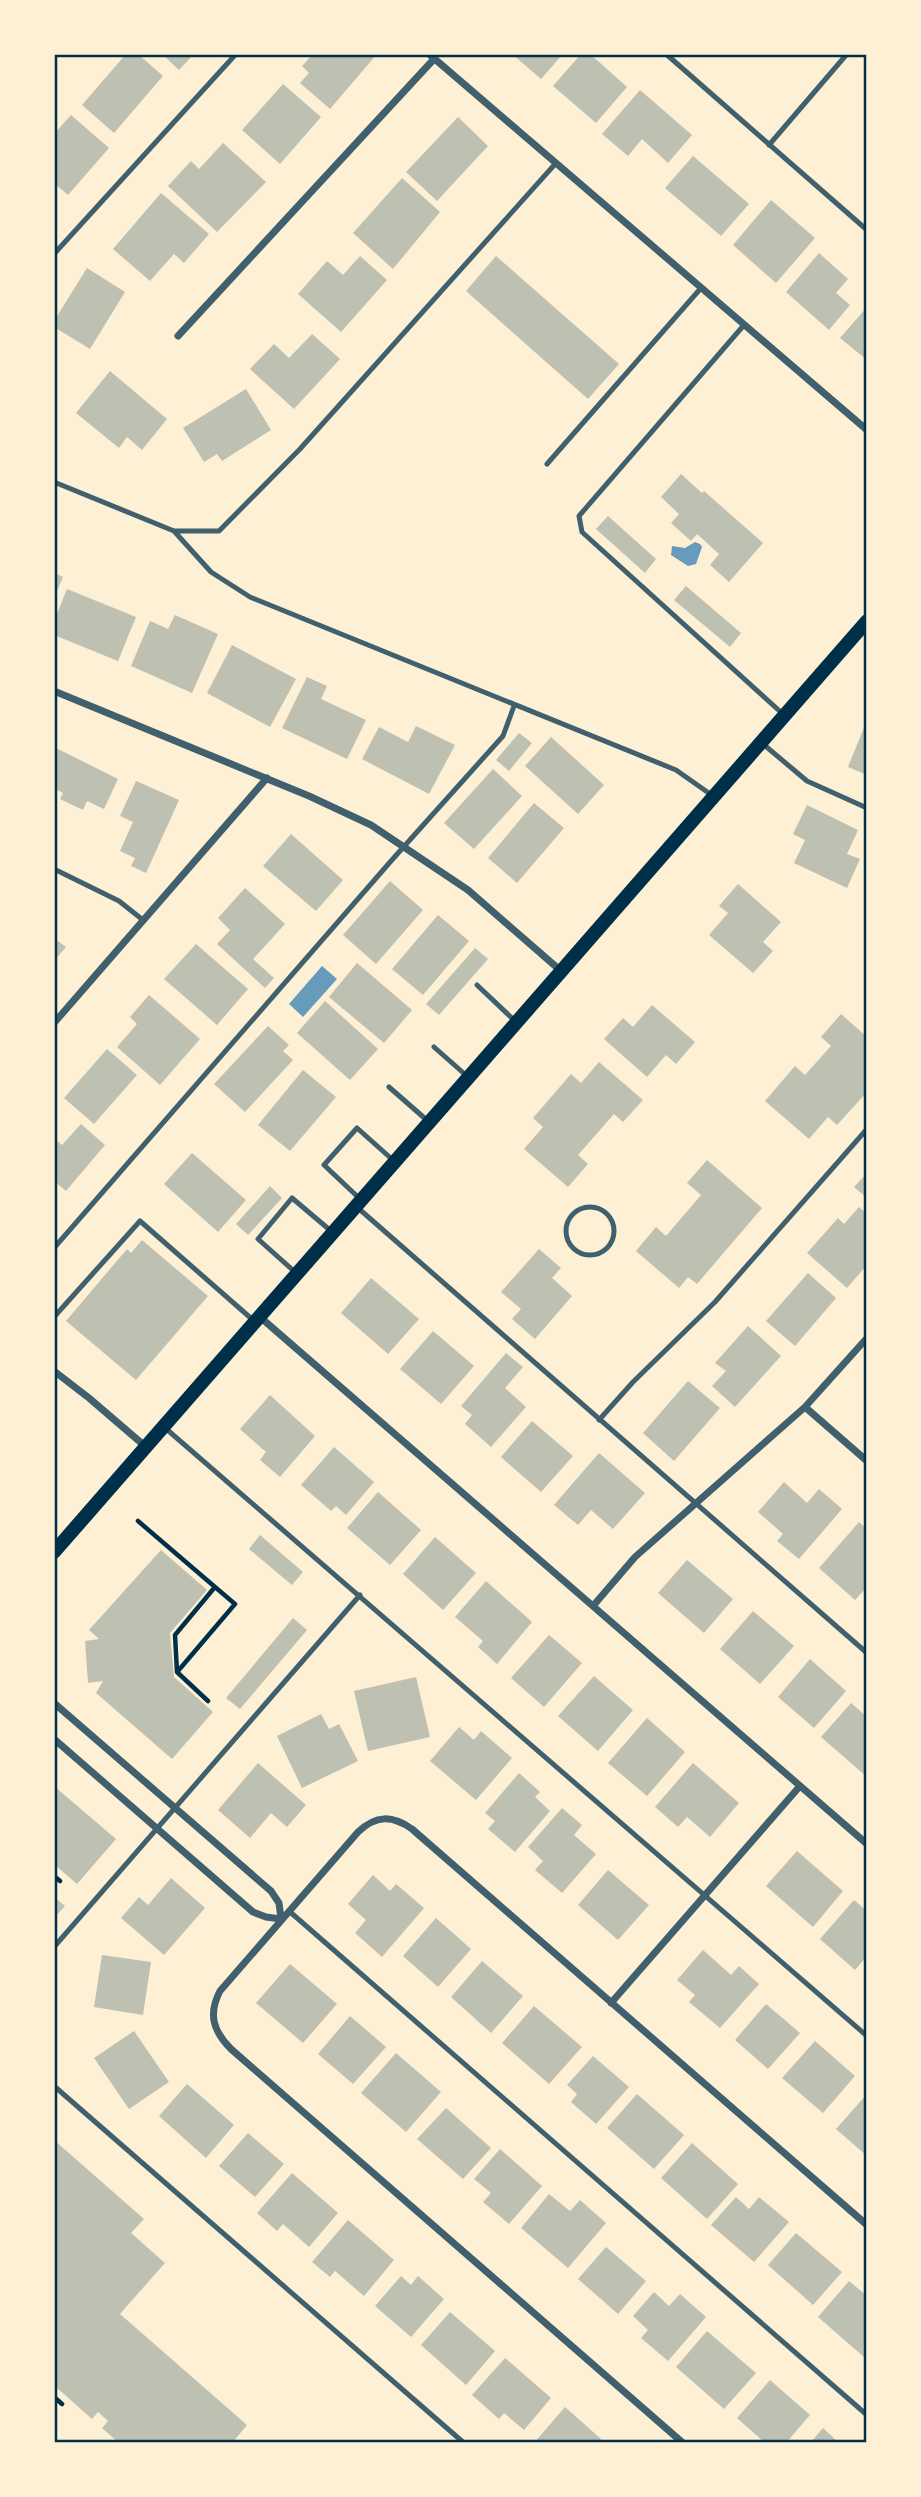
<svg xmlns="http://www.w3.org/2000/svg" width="921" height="2497" font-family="'Roboto Condensed',sans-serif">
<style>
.water{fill:#669bbc}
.building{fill:#bec0b2}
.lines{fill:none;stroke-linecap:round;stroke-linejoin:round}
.path{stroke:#003049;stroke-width:4.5}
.service{stroke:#3f606c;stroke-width:5}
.minor{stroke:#3f606c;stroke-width:7}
.secondary{stroke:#003049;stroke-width:14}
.neatline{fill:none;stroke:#003049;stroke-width:2.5}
</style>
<rect width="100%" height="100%" fill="#fdf0d5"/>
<!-- water -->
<path class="water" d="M695,542L700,544L702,547L696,564L688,566L671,555L672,546L685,548Z
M322,966L337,979L303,1017L289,1004Z"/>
<!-- building -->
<path class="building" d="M126,54H138L163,76L114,133L82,105Z
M162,54H194L179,70Z
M313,54H377L330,109L300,83L309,73L302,66Z
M512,54H563L541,79Z
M581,54H590L627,87L596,123L553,86Z
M283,84L321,117L280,164L242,130Z
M640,90L692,135L668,163L642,139L628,156L602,134Z
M71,115L109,148L68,195L54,183V134Z
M458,117L488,146L437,201L406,172Z
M223,143L266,182L217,232L168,186L191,161L199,169Z
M693,156L749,204L721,236L665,188Z
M402,178L440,212L393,269L353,233Z
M161,193L209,234L184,263L174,254L150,281L113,249Z
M771,200L815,238L776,283L733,245Z
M819,253L848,279L836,293L850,305L829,330L786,292Z
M360,256L387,280L341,332L298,294L327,261L343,275Z
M496,256L619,364L588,399L466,291Z
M87,268L125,292L90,349L54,327V321Z
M867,307V360L840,338Z
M312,334L340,359L294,409L250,369L274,344L289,358Z
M110,371L167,419L142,450L127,437L119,448L76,413Z
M246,389L271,430L222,461L217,454L204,462L183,428Z
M681,474L702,493L704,491L763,543L729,582L710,565L719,554L697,534L691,541L671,523L679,514L661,497Z
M608,516L656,559L645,573L596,529Z
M54,573L63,577L54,598Z
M686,586L741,633L730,647L674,600Z
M67,589L136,617L118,661L54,635V621Z
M175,615L218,634L192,693L131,666L150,621L168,629Z
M232,645L296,679L270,727L207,693Z
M307,677L327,686L321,699L366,720L347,759L282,728Z
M867,720V775L848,767Z
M416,726L455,745L429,794L362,759L379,727L408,742Z
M519,733L532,743L509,771L496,760Z
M551,737L604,785L578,814L525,766Z
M54,747L118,779L104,809L87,801L83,810L60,799L63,793L54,788Z
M493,769L522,796L474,849L444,823Z
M136,781L179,800L146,873L131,866L135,858L120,851L133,822L120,816Z
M534,803L564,828L517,883L488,858Z
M807,805L858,830L847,854L860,859L847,888L794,863L805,840L793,834Z
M291,834L343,880L316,911L263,866Z
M390,881L423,910L376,964L343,935Z
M738,884L781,922L763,942L773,951L753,973L709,935L728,913L719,906Z
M245,888L285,924L253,959L274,978L265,988L217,944L230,930L218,918Z
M438,915L469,941L423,995L392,969Z
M54,938L66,947L54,961Z
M196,944L248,989L217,1025L164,979Z
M475,948L488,959L439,1015L426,1004Z
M357,963L412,1010L384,1043L329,997Z
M149,995L200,1039L160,1085L117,1047L137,1024L130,1017Z
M325,1001L378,1049L350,1080L297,1033Z
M652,1005L695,1042L676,1064L666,1055L647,1077L604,1039L623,1018L633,1027Z
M841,1014L867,1037V1092L837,1125L828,1117L809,1139L765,1101L795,1066L805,1075L831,1046L821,1037Z
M268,1026L289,1045L283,1051L293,1060L245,1112L214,1084Z
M107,1049L137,1075L94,1124L64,1098Z
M599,1062L643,1100L623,1122L614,1114L578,1155L588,1164L568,1187L524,1149L543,1127L533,1118L571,1074L581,1083Z
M303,1070L336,1097L290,1151L258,1125Z
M81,1124L105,1145L66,1191L54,1181V1138L62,1145Z
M192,1153L246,1200L218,1232L164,1184Z
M707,1160L762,1208L697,1284L688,1277L679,1288L636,1251L656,1227L666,1236L701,1195L687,1183Z
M867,1173V1198L854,1187Z
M270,1186L282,1198L248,1235L236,1224Z
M859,1207L867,1214V1265L847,1288L807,1253L838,1218L844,1224Z
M142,1240L208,1296L136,1380L66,1321L127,1249L131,1253Z
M539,1249L561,1268L552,1278L572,1296L535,1339L512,1319L521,1309L501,1292Z
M808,1273L836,1298L795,1346L766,1321Z
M371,1278L419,1319L388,1354L341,1313Z
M748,1326L781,1356L735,1407L712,1386L726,1371L715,1363Z
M433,1331L474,1366L441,1404L400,1369Z
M506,1353L523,1367L505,1388L526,1407L491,1447L465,1424L472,1415L461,1406Z
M688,1381L720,1408L674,1461L643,1433Z
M270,1395L315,1436L280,1477L260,1460L266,1452L240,1429Z
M532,1421L573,1456L541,1492L501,1457Z
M334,1447L374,1482L346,1515L336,1506L331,1511L301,1485Z
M599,1453L645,1493L613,1529L591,1510L578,1525L554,1505Z
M784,1482L807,1503L819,1489L842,1509L799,1559L777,1541L783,1534L758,1512Z
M378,1492L421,1530L390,1565L347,1528Z
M859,1522L867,1529V1587L855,1600L819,1568Z
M260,1535L303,1572L292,1585L249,1549Z
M435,1537L476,1573L443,1610L403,1574Z
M161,1550L207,1590L170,1633L174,1677L213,1712L172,1759L96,1693L103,1681L88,1683L85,1641L99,1639L89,1630Z
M687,1560L733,1599L704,1633L658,1593Z
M486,1581L532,1622L497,1664L478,1647L483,1641L455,1617Z
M753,1611L794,1646L760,1684L720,1649Z
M293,1618L307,1630L240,1709L226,1698Z
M549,1635L582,1663L544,1707L511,1678Z
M810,1659L846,1691L814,1728L778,1697Z
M594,1676L633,1710L598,1751L558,1716Z
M416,1677L430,1737L368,1751L354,1691Z
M851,1703L867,1717V1777L821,1737Z
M321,1714L329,1729L339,1724L358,1761L302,1788L277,1736Z
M647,1718L685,1752L647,1796L608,1763Z
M459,1727L474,1740L481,1731L512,1758L476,1800L430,1761Z
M258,1763L306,1805L287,1827L271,1813L250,1838L218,1810Z
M693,1763L739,1803L710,1837L687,1817L678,1827L655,1807Z
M519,1773L540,1792L535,1797L550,1811L515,1852L488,1829L495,1821L485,1813Z
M54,1786L116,1839L77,1884L54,1864Z
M562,1808L582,1825L574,1835L596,1854L562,1893L535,1870L543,1861L528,1847Z
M797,1851L843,1891L813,1927L766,1886Z
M608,1870L649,1905L618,1940L578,1905Z
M373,1875L390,1891L396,1884L424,1908L382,1957L355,1933L366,1920L348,1904Z
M171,1878L205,1908L164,1955L121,1918L139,1897L148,1905Z
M54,1897L65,1906L54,1918Z
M854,1900L867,1911V1956L855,1970L820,1939Z
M436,1918L471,1949L438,1987L403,1956Z
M703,1950L731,1975L739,1966L759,1984L720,2028L689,2002L695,1995L677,1980Z
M102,1955L151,1962L143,2015L94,2007Z
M482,1961L523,1996L491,2033L451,1997Z
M290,1964L337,2004L303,2043L256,2003Z
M766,2004L800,2033L768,2069L735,2040Z
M534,2006L582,2047L549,2084L502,2043Z
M350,2016L386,2047L353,2084L318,2054Z
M134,2031L169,2082L129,2109L94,2058Z
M815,2041L855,2076L823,2113L782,2078Z
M396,2053L441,2092L406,2132L361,2093Z
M593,2056L629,2087L596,2124L571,2102L577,2094L567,2085Z
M187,2084L234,2125L206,2158L159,2116Z
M637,2094L684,2135L654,2169L607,2128Z
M867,2094V2156L836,2129Z
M446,2108L491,2148L463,2179L417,2139Z
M248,2133L284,2164L255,2197L219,2166Z
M54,2140L144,2219L131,2233L165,2263L120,2314L247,2425L232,2443H119L102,2428L108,2421L98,2412L92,2419L56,2387L54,2389Z
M692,2143L738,2184L707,2219L661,2178Z
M500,2149L542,2186L509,2224L483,2202L491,2193L474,2179Z
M292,2173L338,2213L309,2247L283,2224L277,2231L257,2213Z
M549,2194L570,2211L580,2200L606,2223L568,2268L521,2228Z
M736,2197L749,2209L759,2197L789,2222L754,2262L711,2225Z
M348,2220L394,2260L364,2296L335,2271L330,2277L312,2262Z
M796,2233L842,2272L813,2305L768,2265Z
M606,2247L646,2281L618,2314L578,2279Z
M401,2276L411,2285L418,2276L444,2299L411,2337L375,2306Z
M849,2281L867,2296V2354L864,2357L818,2317Z
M654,2292L669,2306L680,2294L706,2317L668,2361L641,2338L648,2330L633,2316Z
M450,2312L495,2351L466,2385L421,2345Z
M707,2331L756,2373L724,2409L676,2367Z
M505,2358L551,2398L524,2430L504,2413L499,2419L472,2395Z
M770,2380L810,2415L786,2443H765L737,2418Z
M565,2407L601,2439L598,2443H534Z
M823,2428L839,2443H810Z"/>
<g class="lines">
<!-- path -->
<path class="path" d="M138,1521L215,1587L175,1635L177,1672L208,1701
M178,1671L235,1604L215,1587
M54,1876L60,1881
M54,2397L62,2404"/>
<!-- service -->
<path class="service" d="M666,54L867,230
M769,145L847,54
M54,254L236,54
M744,325L579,516L582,532L784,715
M547,464L701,288
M54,482L174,531H219L300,449L556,163
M174,531L211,572L250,597L676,770L713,796
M763,744L807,781L867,808
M54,869L119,901L143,920
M477,985L516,1022
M434,1047L468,1077
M389,1087L429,1122
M359,1198L324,1165L357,1128L394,1161
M566 1231a24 24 0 1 1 48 0a24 24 0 1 1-48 0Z
M358,1208L867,1653
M54,1248L391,861L503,736L514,706
M295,1272L258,1239L292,1198L331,1231
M54,1317L140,1221L253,1320
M599,1420L633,1382L715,1302L867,1129
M164,1427L867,2036
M289,1911L867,2415
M54,1947L360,1595
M54,2086L464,2443"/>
<!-- minor -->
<path class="minor" d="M429,54L867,430
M178,336L434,59
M54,691L309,796L371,825L468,890L561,971
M54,1023L267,778
M260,1317L867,1844
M54,1371L89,1398L146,1447
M805,1407L867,1461
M593,1606L635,1557L805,1407L867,1338
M54,1703L271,1891L279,1903L281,1919L266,1917L253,1912L54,1739
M611,2003L800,1786
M683,2443L231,2049C213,2031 208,2014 220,1991L358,1832C376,1815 392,1815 412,1829L867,2225"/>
<!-- secondary -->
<path class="secondary" d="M54,1552L867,621"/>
</g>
<!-- border -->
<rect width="921" height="2497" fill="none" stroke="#fdf0d5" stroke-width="112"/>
<rect x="56" y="56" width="809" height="2385" class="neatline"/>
</svg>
